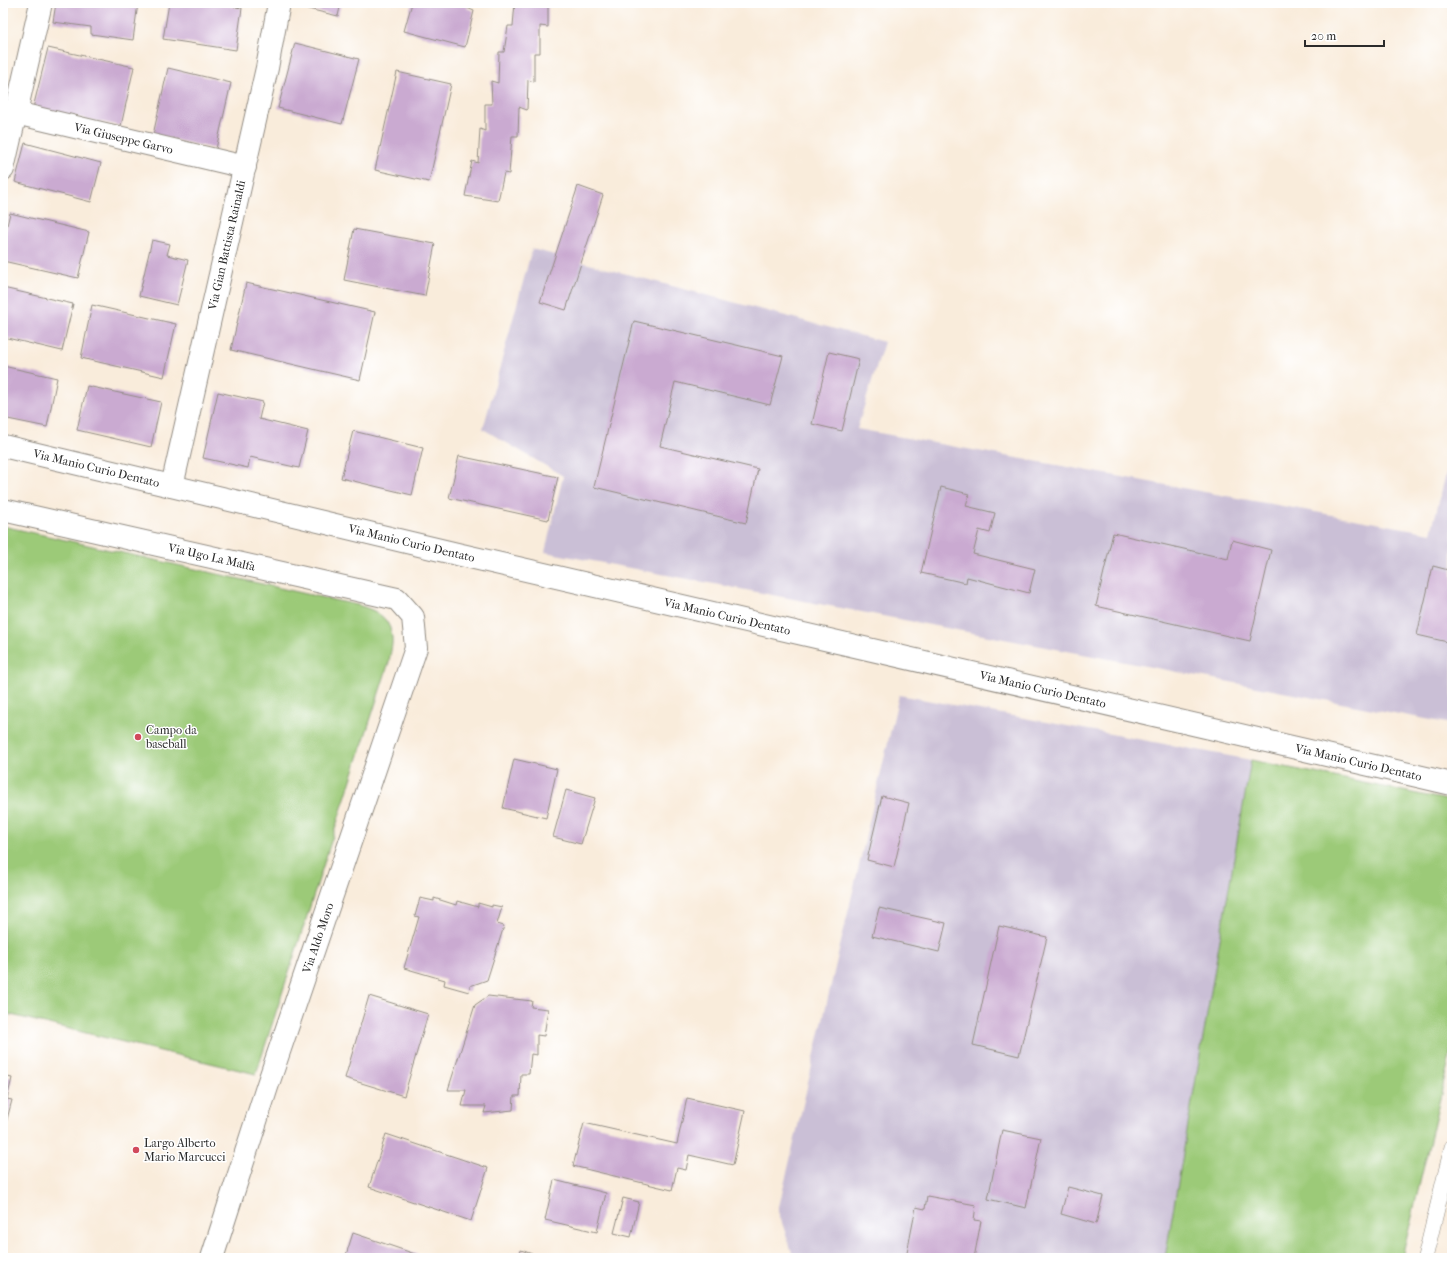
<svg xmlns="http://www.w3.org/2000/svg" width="1455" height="1261" font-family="'IM FELL French Canon',serif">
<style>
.industrial{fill:#cabfd6}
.green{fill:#9cca78;stroke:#647a52}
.building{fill:#caaad1}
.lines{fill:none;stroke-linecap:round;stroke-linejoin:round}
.service-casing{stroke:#928c83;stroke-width:16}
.minor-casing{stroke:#928c83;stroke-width:24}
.secondary-casing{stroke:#928c83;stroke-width:24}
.service{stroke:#fff;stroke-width:15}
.minor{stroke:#fff;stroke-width:22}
.secondary{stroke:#fff;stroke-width:22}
.poi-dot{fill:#d1495b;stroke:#fff;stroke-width:1.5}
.labels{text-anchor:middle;stroke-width:3;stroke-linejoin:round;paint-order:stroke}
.street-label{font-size:12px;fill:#2b2b2b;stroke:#fff}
.poi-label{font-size:12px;fill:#2b2b2b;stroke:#fff;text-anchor:start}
</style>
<rect width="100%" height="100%" fill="#fff"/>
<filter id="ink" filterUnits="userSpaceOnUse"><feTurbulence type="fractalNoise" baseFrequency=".025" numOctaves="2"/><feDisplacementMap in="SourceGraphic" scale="8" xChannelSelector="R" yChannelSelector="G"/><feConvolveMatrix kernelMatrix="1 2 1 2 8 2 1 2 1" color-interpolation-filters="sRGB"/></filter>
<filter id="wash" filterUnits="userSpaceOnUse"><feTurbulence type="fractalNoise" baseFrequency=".012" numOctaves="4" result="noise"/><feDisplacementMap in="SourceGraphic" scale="16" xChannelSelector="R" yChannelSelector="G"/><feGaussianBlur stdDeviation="0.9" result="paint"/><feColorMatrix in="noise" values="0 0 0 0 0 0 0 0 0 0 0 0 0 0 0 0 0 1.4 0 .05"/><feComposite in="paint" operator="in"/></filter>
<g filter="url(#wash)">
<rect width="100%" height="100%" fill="#f9ecdb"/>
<!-- industrial -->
<path class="industrial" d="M532,249L884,342L857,429L1431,533L1452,450V724L545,552L563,476L483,429Z
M899,695L1251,760L1165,1258H794L778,1211Z"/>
<!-- green -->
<path class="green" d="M3,526L329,599C354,605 389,606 392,637C393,645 390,654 389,662L256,1074L3,1013Z
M1251,760L1452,801V1048L1402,1258H1165Z"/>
<g id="blocks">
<!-- building -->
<path class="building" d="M3,3H7L5,13L3,12Z
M56,3H138L133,40L91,34V27L53,22Z
M169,3H210L242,8L236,50L163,39Z
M292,3H341L338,16L291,5Z
M412,3H469L467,8L474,11L465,47L404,31Z
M515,3H548V27L540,26V53H534V82L528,80L527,110L519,107L518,136H512L509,174L504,173L498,201L465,196L472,161L478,163L480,129L485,131V104H492L491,81L498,83L499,52H504L508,26H513Z
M295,43L359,59L342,124L278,108Z
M48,48L134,67L121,126L33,108Z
M168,68L231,83L216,149L153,135Z
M397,72L451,84L429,182L375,170Z
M25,143L101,163L91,202L15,182Z
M578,186L603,195L566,310L540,302Z
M10,213L89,232L78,278L3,261V242Z
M354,229L435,244L425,296L344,280Z
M152,240L170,244L167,255L188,260L177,305L139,296Z
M246,283L375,312L360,380L231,350Z
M3,288L73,304L62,351L3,337Z
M92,305L176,324L164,377L81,358Z
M634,321L783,356L770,405L675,382L660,446L758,469L746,523L594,487Z
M829,352L859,359L842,431L812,424Z
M3,366L57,378L47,427L3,418Z
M87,386L161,402L151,447L77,430Z
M218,392L263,402L259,419L308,431L299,468L250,457L248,468L203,458Z
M353,431L423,448L412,495L341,478Z
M459,456L558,477L548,520L449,498Z
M941,487L969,494L966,506L995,513L990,533L979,530L973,554L1035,569L1029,593L967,577L966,583L921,573Z
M1113,533L1228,559L1232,540L1271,550L1250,641L1096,606Z
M1433,566L1452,571V643L1417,635Z
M514,759L557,769L546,818L503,808Z
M566,790L595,798L581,844L553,837Z
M882,796L909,803L894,867L867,860Z
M420,898L434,901V898L456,905L457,901L478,907V903L492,907V905L502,907L497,924L504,926L487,980L470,986L469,992L444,985L445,980L404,968L419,917L415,916Z
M879,908L946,923L939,952L872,936Z
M999,926L1047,937L1019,1056L973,1045Z
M369,996L428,1014L404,1096L345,1078Z
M488,996L532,1001L531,1007L548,1009L544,1036L537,1035V1055L531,1054L529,1074H521L520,1096H514L513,1110L484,1113L486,1106H462L466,1090H448L475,1005Z
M3,1076L12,1078L7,1099L12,1100L6,1123L3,1122Z
M687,1098L745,1111L733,1165L689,1155L686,1170L677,1168L672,1190L573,1166L584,1123L677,1144Z
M1002,1130L1041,1138L1026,1208L988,1199Z
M386,1134L488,1168L471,1221L369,1187Z
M554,1180L606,1193L597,1232L545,1220Z
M1068,1187L1103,1196L1096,1224L1061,1214Z
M927,1196L976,1205L974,1220L981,1221L974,1258H906L916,1207L925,1209Z
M623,1198L639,1202L631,1237L614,1233Z
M353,1233L427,1258H345Z
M521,1250L543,1258H519Z"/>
</g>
</g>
<g filter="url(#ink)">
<use href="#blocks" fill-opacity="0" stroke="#928c83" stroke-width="1"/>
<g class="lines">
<!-- service casing -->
<g class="service-casing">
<path id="service" d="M1425,1258L1452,1147"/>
</g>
<!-- minor casing -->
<g class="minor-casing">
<g id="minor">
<path id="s1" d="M3,110L245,167"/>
<path d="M3,169L41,3"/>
<path id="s2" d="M172,486L267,68L279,3"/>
<path id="s3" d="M3,510L397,599L413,617L416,648L267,1087L212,1258"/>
</g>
</g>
<!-- secondary casing -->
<g class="secondary-casing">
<g id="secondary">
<path id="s4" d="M3,446L457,554L1452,784"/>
</g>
</g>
<!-- service -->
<use href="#service" class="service"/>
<!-- minor -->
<use href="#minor" class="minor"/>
<!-- secondary -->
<use href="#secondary" class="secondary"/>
</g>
</g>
<!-- markers -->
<g class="poi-dot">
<circle cx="138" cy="737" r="4"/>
<circle cx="136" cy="1150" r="4"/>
</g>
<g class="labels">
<!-- street labels -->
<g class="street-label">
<text dy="4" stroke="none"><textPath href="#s1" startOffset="124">Via Giuseppe Garvo</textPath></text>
<text dy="4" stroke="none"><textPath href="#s2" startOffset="247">Via Gian Battista Rainaldi</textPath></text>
<text dy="4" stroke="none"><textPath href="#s4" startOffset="96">Via Manio Curio Dentato</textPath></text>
<text dy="4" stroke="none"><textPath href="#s4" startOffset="420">Via Manio Curio Dentato</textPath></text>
<text dy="4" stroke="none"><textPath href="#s3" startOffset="214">Via Ugo La Malfa</textPath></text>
<text dy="4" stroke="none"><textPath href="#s4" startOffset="744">Via Manio Curio Dentato</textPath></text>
<text dy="4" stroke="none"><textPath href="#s4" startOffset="1068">Via Manio Curio Dentato</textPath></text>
<text dy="4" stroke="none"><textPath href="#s4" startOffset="1392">Via Manio Curio Dentato</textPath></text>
<text transform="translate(318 938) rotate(-71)" y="4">Via Aldo Moro</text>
</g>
<!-- poi labels -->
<g class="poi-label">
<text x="146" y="734">Campo da<tspan x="146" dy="14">baseball</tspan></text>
<text x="144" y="1147">Largo Alberto<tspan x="144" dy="14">Mario Marcucci</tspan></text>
</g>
</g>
<!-- margin -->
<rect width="1455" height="1261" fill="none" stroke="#fff" stroke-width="16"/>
<!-- scale -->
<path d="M1305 40v6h79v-6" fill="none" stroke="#2b2b2b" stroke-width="2"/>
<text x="1311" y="40" font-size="12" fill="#2b2b2b" stroke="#ffffff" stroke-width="3" paint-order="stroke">20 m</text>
</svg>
